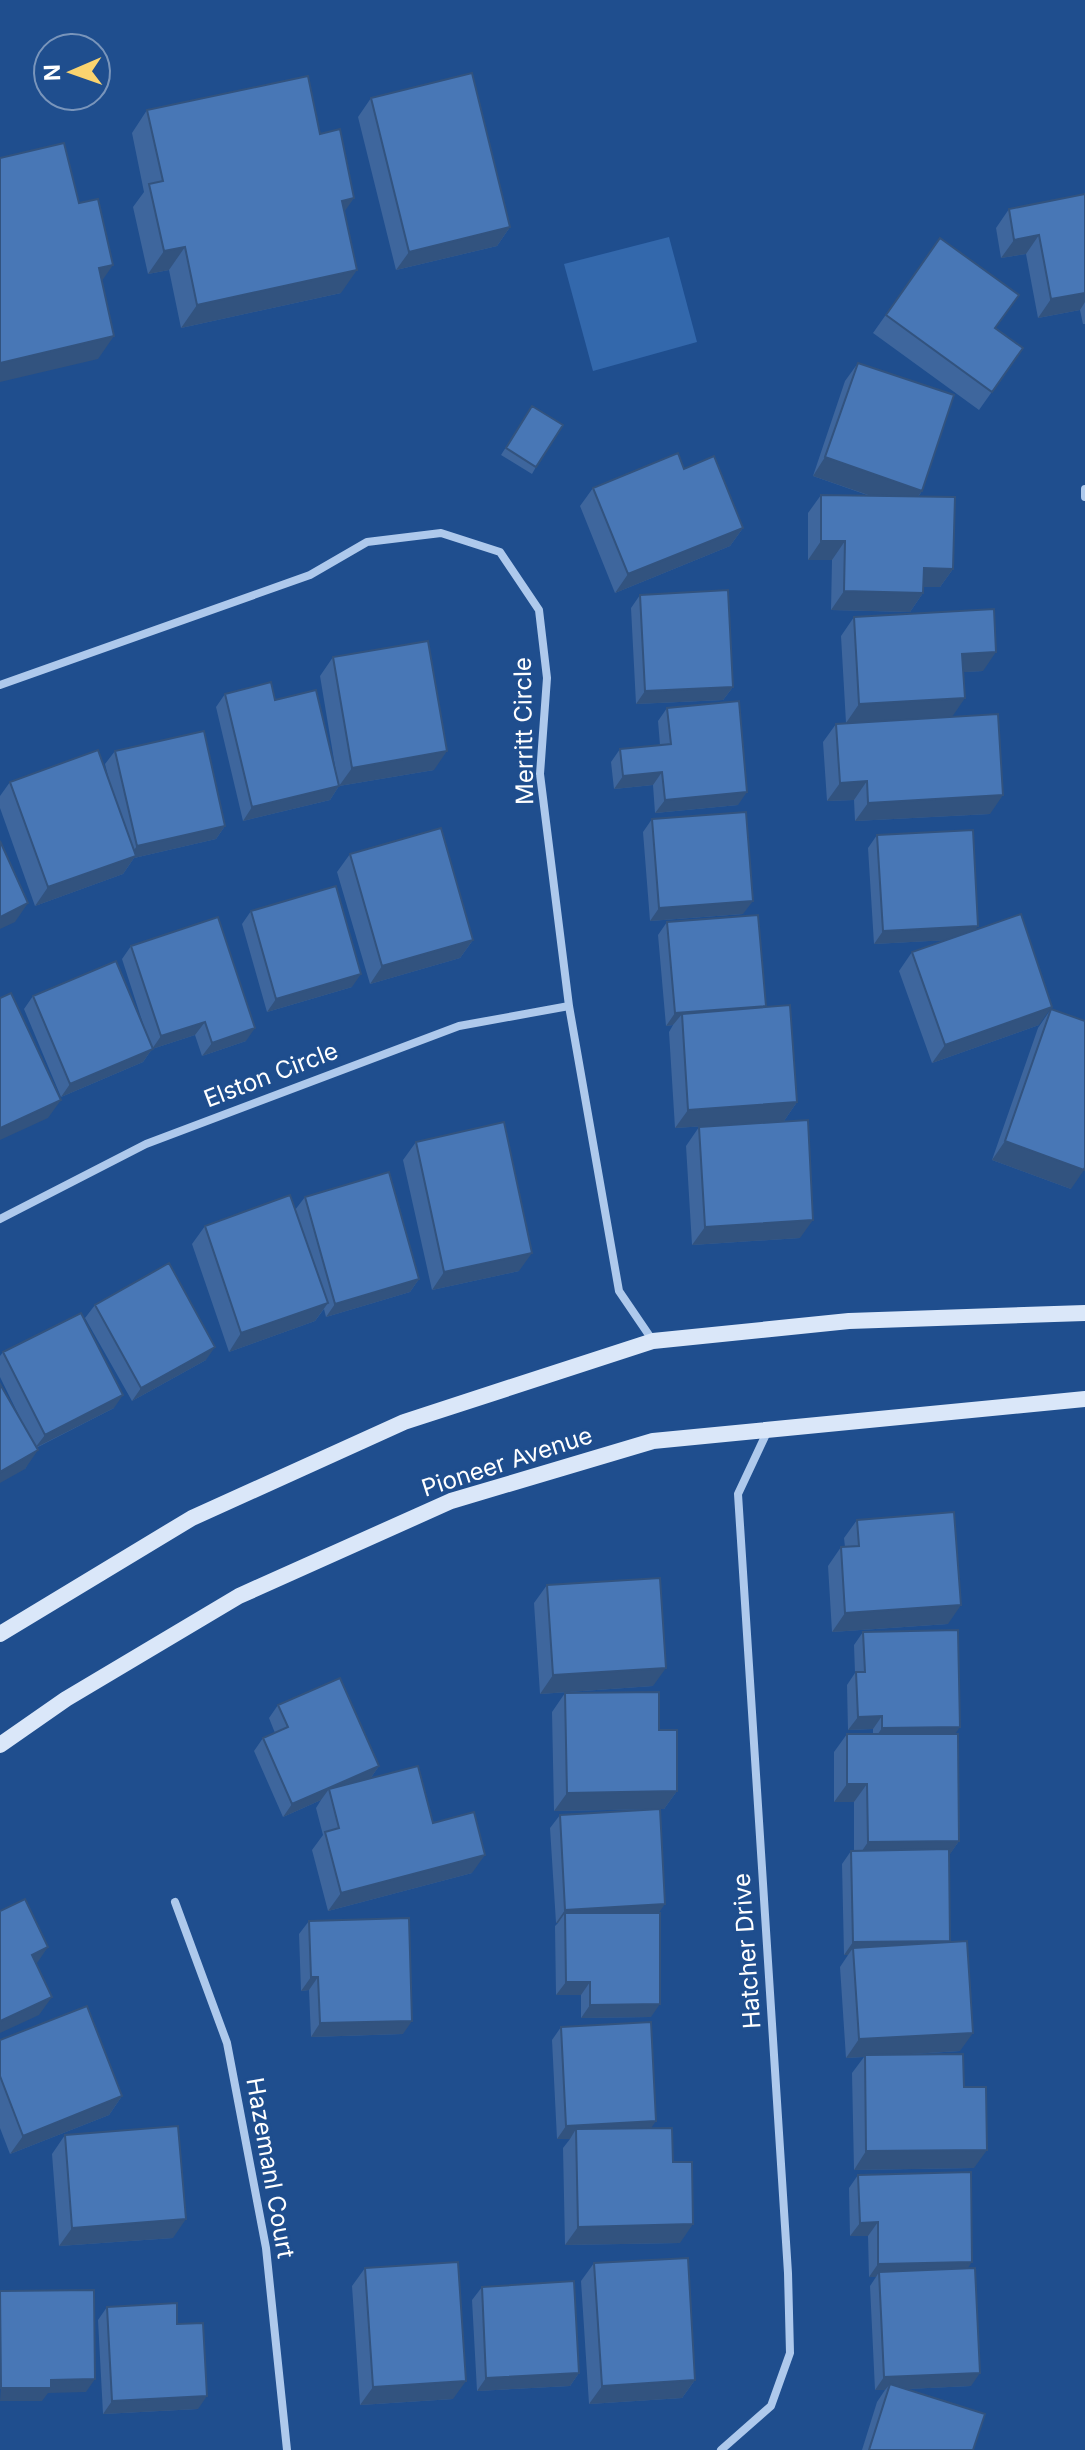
<svg xmlns="http://www.w3.org/2000/svg" width="1085" height="2450" font-family="Inter,sans-serif">
<style>
.green{fill:#3368ac}
.lines{fill:none;stroke-linecap:round;stroke-linejoin:round}
.street{stroke:#aec9ec;stroke-width:8}
.secondary{stroke:#dae7f9;stroke-width:16}
.wall{fill:#3e669d}
.shaded-wall{fill:#32537f}
.building{fill:#4877b6;stroke:#32537f;stroke-width:2}
.labels{text-anchor:middle;stroke-width:6;stroke-linejoin:round;paint-order:stroke}
.street-label{font-size:24px;fill:#fff;stroke:#1f4e8e}
</style>
<rect width="100%" height="100%" fill="#1f4e8e"/>
<!-- green -->
<path class="green" d="M669,237L697,342L593,371L564,264Z"/>
<g class="lines">
<!-- street -->
<path class="street" d="M1085,489V497
M0,685L310,575L367,542L441,533L500,552L539,610L547,678L540,774L569,1006L619,1291L653,1341
M0,1219L146,1144L459,1026L569,1006
M175,1902L227,2043L266,2248L287,2450
M721,2450L771,2406L790,2353L788,2273L738,1494L768,1430"/>
<!-- secondary -->
<path class="secondary" d="M0,1634L192,1518L404,1422L653,1341L849,1321L1085,1313
M0,1745L66,1699L239,1596L451,1501L653,1441L1085,1399"/>
</g>
<!-- wall -->
<path class="wall" d="M371,98L510,227L497,246L396,270L358,117Z
M147,110L320,134L345,212L341,293L181,328L169,270L148,274L133,207L144,192L132,133Z
M1085,194V324H1083L1080,310L1038,318L1026,254L1001,258L996,228L1009,209Z
M940,238L996,328L1023,348L979,410L873,333Z
M858,363L922,491L918,497L953,569L940,587H924L923,593L910,612L831,610L832,560H808V513L821,495L870,496L813,476L845,381Z
M532,406L536,467L532,474L501,455Z
M684,469L743,528L730,546L615,593L580,506L593,488Z
M640,595L733,687L723,700L636,704L631,608Z
M854,617L983,671L963,672L952,716L990,814L855,821L854,800L827,801L823,742L836,724L846,723L841,636Z
M333,657L434,770L339,786L330,800L243,821L216,707L225,694L275,700L338,784L320,676Z
M667,708L738,805L655,813L653,785L614,789L611,762L620,749L660,745L658,721Z
M115,751L225,826L216,839L134,858L123,874L35,906L0,808V796L10,782L110,784L105,764Z
M652,819L743,914L650,921L643,832Z
M877,835L975,930L1039,1025L932,1063L899,971L912,952L947,940L874,944L868,848Z
M350,854L473,940L460,958L370,984L337,872Z
M251,911L352,987L267,1012L242,924Z
M667,922L766,1006L765,1007L797,1102L784,1121L675,1128L669,1032L673,1025L666,1026L658,935Z
M131,946L246,1041L202,1056L195,1035L152,1049L143,1062L61,1097L24,1009L33,996L147,1036L122,959Z
M1051,1009L1071,1189L992,1160L1038,1028Z
M699,1127L800,1238L692,1245L686,1146Z
M416,1142L519,1271L432,1290L403,1160Z
M305,1197L419,1279L410,1292L326,1317L324,1309L315,1321L229,1352L192,1244L205,1226L295,1210Z
M95,1305L206,1360L132,1401L85,1318Z
M3,1352L114,1408L36,1448L25,1469L26,1430L0,1377V1356Z
M857,1520L948,1624L832,1632L828,1566L841,1547H845L844,1538Z
M547,1585L653,1686L540,1694L534,1603Z
M863,1632L955,1734L959,1841L949,1855V1942L960,2051L899,2055L964,2087L974,2168L854,2170L852,2073L864,2057L846,2058L840,1967L848,1955H844L842,1864L851,1851H854V1802H834V1752L847,1734H873V1729L848,1730L847,1685L855,1673L854,1645Z
M565,1693L659,1730L677,1791L664,1809L554,1811L552,1712Z
M278,1705L379,1766L370,1779L433,1823L472,1873L328,1911L312,1850L323,1835L316,1808L321,1800L283,1817L254,1751L263,1738L275,1733L269,1718Z
M560,1815L659,1913L651,2017L581,2018V1995H556L555,1926L558,1923H556L550,1828Z
M309,1921L403,2034L311,2037L309,1990L301,1991L299,1934Z
M561,2027L652,2128L673,2162L680,2243L565,2245L563,2148L570,2139H557L552,2040Z
M0,2040L122,2096L109,2115L10,2154L0,2128Z
M65,2135L173,2238L59,2246L52,2154Z
M858,2175L968,2268L971,2386L906,2389L973,2450H862L877,2402L885,2390H875L870,2286L876,2277H869L868,2236H850L849,2188Z
M594,2263L695,2380L682,2398L589,2404L581,2281Z
M365,2268L453,2399L360,2405L352,2286Z
M482,2287L579,2373L570,2386L477,2391L472,2300Z
M107,2307L177,2324L198,2409L103,2414L98,2320Z"/>
<!-- shaded-wall -->
<path class="shaded-wall" d="M354,198L338,221L342,201Z
M510,227L497,246L396,270L409,252Z
M1039,235L1026,254L1001,258L1014,240Z
M185,247L169,270L148,274L164,251Z
M113,265L97,288L99,268Z
M357,270L341,293L181,328L197,305Z
M1085,293V302L1080,310L1038,318L1051,299Z
M114,336L98,359L0,382V363Z
M825,457L922,491L909,509L813,476Z
M743,528L730,546L615,593L628,574Z
M821,541H845L832,560H808Z
M924,568L953,569L940,587H911Z
M844,591L923,593L910,612L831,610Z
M996,652L983,671L949,673L962,654Z
M733,687L723,700L636,704L645,691Z
M965,698L952,717L846,723L859,704Z
M447,751L434,770L339,786L352,768Z
M662,772L653,785L614,789L623,776Z
M867,781L854,800L827,801L840,783Z
M339,786L330,800L243,821L252,807Z
M747,792L738,805L655,813L665,800Z
M1003,795L990,814L855,821L868,803Z
M225,826L216,839L134,858L123,874L35,906L48,887L128,858L137,846Z
M753,901L743,914L650,921L659,908Z
M28,903L15,922L0,929V917Z
M978,926L969,939L874,944L883,931Z
M473,940L460,958L370,984L382,966Z
M361,974L352,987L267,1012L276,999Z
M766,1006L757,1019L682,1014L673,1025L666,1026L675,1013Z
M1052,1007L1039,1025L932,1063L945,1045Z
M205,1022L195,1035L152,1049L143,1062L61,1097L70,1084L152,1049L161,1036Z
M255,1028L246,1041L202,1056L212,1043Z
M61,1100L48,1118L0,1140V1128Z
M797,1102L784,1121L675,1128L688,1110Z
M1005,1141L1084,1170L1071,1189L992,1160Z
M813,1220L800,1238L692,1245L705,1227Z
M532,1253L519,1271L432,1290L444,1272Z
M419,1279L410,1292L326,1317L335,1304Z
M328,1303L315,1321L229,1352L241,1333Z
M215,1347L206,1360L132,1401L141,1388Z
M123,1395L114,1408L35,1448L45,1435Z
M38,1450L25,1469L0,1483V1472Z
M961,1605L948,1624L832,1632L845,1613Z
M666,1668L653,1686L540,1694L553,1675Z
M882,1716L873,1729L848,1730L858,1717Z
M960,1727L951,1740L873,1741L882,1728Z
M379,1766L370,1779L329,1789L321,1800L283,1817L292,1804Z
M847,1784H867L854,1802H834Z
M677,1791L664,1809L554,1811L567,1793Z
M959,1841L946,1860L855,1861L868,1842Z
M485,1855L472,1873L328,1911L341,1893Z
M665,1904L656,1917L565,1913L558,1923H556L565,1910Z
M950,1941L941,1954L853,1948L848,1955H844L853,1942Z
M48,1947L35,1966L32,1955Z
M311,1977H318L309,1990L301,1991Z
M566,1982H590L581,1995H556Z
M52,1997L39,2015L0,2033V2021Z
M660,2004L651,2017L581,2018L590,2005Z
M412,2021L403,2034L311,2037L320,2023Z
M973,2033L960,2051L846,2058L859,2039Z
M122,2096L109,2115L10,2154L23,2136Z
M656,2121L647,2134L576,2129L570,2139H557L566,2126Z
M987,2150L974,2168L854,2170L866,2151Z
M186,2219L173,2238L59,2246L72,2228Z
M878,2222L868,2236H850L860,2223Z
M693,2224L680,2243L565,2245L578,2227Z
M972,2262L963,2275L879,2272L876,2277H869L878,2264Z
M579,2373L570,2386L477,2391L486,2378Z
M980,2373L971,2386L888,2390L890,2384L885,2390H875L884,2377Z
M95,2379L86,2392L48,2393L42,2401H0L1,2388L51,2380Z
M695,2380L682,2398L589,2404L602,2386Z
M466,2381L453,2399L360,2405L373,2387Z
M207,2396L198,2409L103,2414L112,2401Z"/>
<!-- building -->
<path class="building" d="M472,73L510,227L409,252L371,98Z
M308,76L320,134L340,129L354,198L342,201L357,270L197,305L185,247L164,251L149,184L163,181L147,110Z
M64,143L79,203L98,199L113,265L99,268L114,336L0,363V158Z
M1085,194V293L1051,299L1039,235L1014,240L1009,209Z
M940,238L1019,295L995,328L1023,348L992,392L886,315Z
M858,363L954,395L922,491L825,457Z
M532,406L563,425L536,467L506,448Z
M678,453L684,469L714,456L743,528L628,574L593,488Z
M821,495L955,497L953,569L924,568L923,593L844,591L845,541H821Z
M728,590L733,687L645,691L640,595Z
M994,609L996,652L962,654L965,698L859,704L854,617Z
M428,641L447,751L352,768L333,657Z
M271,682L275,700L316,690L339,786L252,807L225,694Z
M739,701L747,792L665,800L662,772L623,776L620,749L671,744L667,708Z
M998,714L1003,795L868,803L867,781L840,783L836,724Z
M204,731L225,826L137,846L115,751Z
M98,750L136,856L48,887L10,782Z
M746,812L753,901L659,908L652,819Z
M441,828L473,940L382,966L350,854Z
M973,830L978,926L883,931L877,835Z
M0,841L28,903L0,917Z
M336,886L361,974L276,999L251,911Z
M1021,914L1052,1007L945,1045L912,952Z
M758,915L766,1006L675,1013L667,922Z
M218,917L255,1028L212,1043L205,1022L161,1036L131,946Z
M116,961L153,1049L70,1084L33,996Z
M11,993L61,1100L0,1128V998Z
M790,1005L797,1102L688,1110L682,1014Z
M1051,1009L1085,1021V1167L1084,1170L1005,1141Z
M808,1120L813,1220L705,1227L699,1127Z
M504,1122L532,1253L444,1272L416,1142Z
M389,1172L419,1279L335,1304L305,1197Z
M290,1195L328,1303L241,1333L205,1226Z
M169,1263L215,1347L141,1388L95,1305Z
M81,1313L123,1395L45,1435L3,1352Z
M0,1384L38,1450L0,1472Z
M954,1512L961,1605L845,1613L841,1547L859,1546L857,1520Z
M660,1578L666,1668L553,1675L547,1585Z
M958,1630L960,1727L882,1728V1716L858,1717L856,1672H865L863,1632Z
M340,1678L379,1766L292,1804L263,1738L288,1727L278,1705Z
M659,1692V1730H677V1791L567,1793L565,1693Z
M847,1734H958L959,1841L868,1842L867,1784H847Z
M418,1766L433,1823L474,1812L485,1855L341,1893L325,1832L339,1828L329,1789Z
M660,1809L665,1904L565,1910L560,1815Z
M949,1849L950,1941L853,1942L851,1851Z
M25,1899L48,1947L32,1955L52,1997L0,2021V1911Z
M565,1913H660V2004L590,2005V1982H566Z
M409,1918L412,2021L320,2023L318,1977H311L309,1921Z
M967,1941L973,2033L859,2039L853,1948Z
M87,2006L122,2096L23,2136L0,2076V2040Z
M651,2022L656,2121L566,2126L561,2027Z
M963,2054L964,2087H986L987,2150L866,2151L865,2055Z
M178,2126L186,2219L72,2228L65,2135Z
M672,2128L673,2162H692L693,2224L578,2227L576,2129Z
M971,2172L972,2262L878,2264V2222L860,2223L858,2175Z
M688,2258L695,2380L602,2386L594,2263Z
M458,2262L466,2381L373,2387L365,2268Z
M975,2268L980,2373L884,2377L879,2272Z
M574,2281L579,2373L486,2378L482,2287Z
M94,2290L95,2379L51,2380V2388H1L0,2291Z
M177,2303V2324L203,2323L207,2396L112,2401L107,2307Z
M890,2384L985,2414L973,2450H869Z"/>
<g class="labels">
<!-- street labels -->
<g class="street-label">
<text transform="translate(524 731) rotate(-91)" y="8">Merritt Circle</text>
<text transform="translate(271 1075) rotate(-21)" y="8">Elston Circle</text>
<text transform="translate(507 1462) rotate(-18)" y="8">Pioneer Avenue</text>
<text transform="translate(747 1951) rotate(-94)" y="8">Hatcher Drive</text>
<text transform="translate(270 2168) rotate(80)" y="8">Hazemanl Court</text>
</g>
</g>
<!-- north arrow -->
<g transform="translate(72 72) rotate(268)"><circle r="38" fill="#1f4e8e" stroke="#7995bb" stroke-width="2"/>
<path d="M0-6L14 30L0 20L-14 30Z" fill="#fad46f"/>
<text y="-12" font-size="22" font-weight="bold" text-anchor="middle" fill="#ffffff">N</text>
</g>
</svg>
